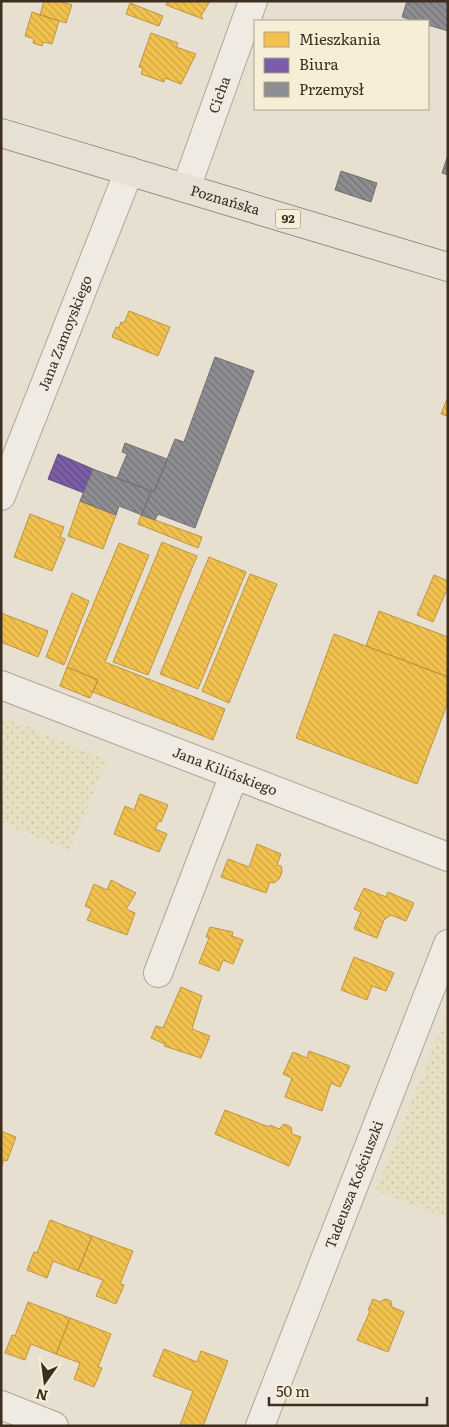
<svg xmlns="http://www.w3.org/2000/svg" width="449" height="1427" font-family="Literata,serif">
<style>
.farmland{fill:url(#farmland-dots)}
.homes{fill:url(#homes-back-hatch);stroke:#bc9540}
.offices{fill:url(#offices-back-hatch);stroke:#68507e}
.industry{fill:url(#industry-back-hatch);stroke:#757070}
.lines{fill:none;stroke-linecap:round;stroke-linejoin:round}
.minor-casing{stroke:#ada599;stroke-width:30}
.major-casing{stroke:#928b80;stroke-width:30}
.minor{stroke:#efebe3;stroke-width:28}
.major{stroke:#e6e1d4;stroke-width:28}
.labels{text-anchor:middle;stroke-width:5;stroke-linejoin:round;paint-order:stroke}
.shield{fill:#f7eed8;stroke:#756857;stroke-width:1}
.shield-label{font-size:12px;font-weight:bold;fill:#3d2e20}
.street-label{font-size:14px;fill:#3d2e20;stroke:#f7eed8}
</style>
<defs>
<pattern id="farmland-dots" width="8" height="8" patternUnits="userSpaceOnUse" patternTransform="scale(1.25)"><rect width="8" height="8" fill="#e6dfc2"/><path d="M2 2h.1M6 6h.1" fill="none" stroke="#c6c0a6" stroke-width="1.8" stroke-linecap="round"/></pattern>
<pattern id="homes-back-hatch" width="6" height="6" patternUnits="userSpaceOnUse" patternTransform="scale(1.25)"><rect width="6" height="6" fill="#f2c14e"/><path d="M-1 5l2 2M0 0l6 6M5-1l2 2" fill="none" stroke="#d0a644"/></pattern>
<pattern id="offices-back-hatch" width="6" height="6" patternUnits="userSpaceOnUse" patternTransform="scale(1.25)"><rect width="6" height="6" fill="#7b5ea7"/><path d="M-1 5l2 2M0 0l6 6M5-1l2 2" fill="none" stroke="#614a80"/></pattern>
<pattern id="industry-back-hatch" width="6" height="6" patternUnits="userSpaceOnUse" patternTransform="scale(1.25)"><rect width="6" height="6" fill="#8d8d92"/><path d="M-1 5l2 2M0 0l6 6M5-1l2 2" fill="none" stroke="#747477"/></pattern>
</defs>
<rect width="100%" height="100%" fill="#e7e0d1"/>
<!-- farmland -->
<path class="farmland" d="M1,716L107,760L69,851L1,822Z
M448,1012V1219L376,1190Z"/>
<!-- homes -->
<path class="homes" d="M44,1H58L72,5L66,23L40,15Z
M167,1H210L201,16L203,19L166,5Z
M130,3L163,16L159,26L126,14Z
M32,12L59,21L52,44L43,42L42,46L33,43L34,39L25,36Z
M151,33L178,43L176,47L196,54L181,84L165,78L164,82L141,74L143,68L139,67Z
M129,311L170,327L158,356L112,337L116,327L119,328L121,322L124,323Z
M448,397V416L441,414Z
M80,501L116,515L103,549L68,536Z
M30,514L64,527L60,537L65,539L52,571L14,557Z
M141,515L202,537L198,548L138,524Z
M162,542L197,556L148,675L113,662Z
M119,543L149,555L105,662L225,709L213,740L93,692L98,680L67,667Z
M209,557L246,572L198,689L160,674Z
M250,574L277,584L229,703L202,691Z
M434,575L448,581V587L433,622L417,615Z
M72,593L89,601L64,665L46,657Z
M379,611L448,637V677L366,646Z
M1,613L48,631L38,657L1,642Z
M334,634L448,677V702L417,784L296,738Z
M67,667L98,680L90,698L60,686Z
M140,794L168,805L161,822L159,821L155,829L167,834L159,852L114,834L125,806L134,810Z
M257,844L281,854L277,865L281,866L282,872L279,879L274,883L270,882L266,893L221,877L228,859L249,867Z
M111,880L136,893L126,909L135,913L127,935L87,920L92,909L85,906L94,884L107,890Z
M364,888L386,897L388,892L414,903L406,921L391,915L384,920L377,938L354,929L361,912L354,909Z
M210,927L233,932L232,936L243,940L233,964L223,960L219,971L199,963L209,938L206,937Z
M354,957L394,973L386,991L372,986L367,1000L341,990Z
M181,987L202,996L192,1029L210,1036L201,1058L164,1046L165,1044L151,1038L156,1026L163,1028Z
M309,1051L350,1066L340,1087L331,1083L322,1111L285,1097L292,1078L283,1074L293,1052L307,1058Z
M225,1110L269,1127L270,1125L279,1129L284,1124L291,1127L292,1134L301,1137L289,1166L215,1134Z
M1,1131L16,1137L7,1161L4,1160L1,1168Z
M50,1220L92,1236L78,1271L53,1261L47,1278L27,1270L34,1252L37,1253Z
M92,1236L133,1251L120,1284L124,1285L116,1304L96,1296L103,1280L78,1271Z
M373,1299L380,1302L385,1299L391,1301L392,1307L404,1312L388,1352L357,1340L370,1311L368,1310Z
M28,1302L70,1318L56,1354L31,1344L25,1360L5,1353L12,1335L15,1336Z
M70,1318L111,1334L98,1367L102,1368L94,1387L74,1379L80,1363L56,1354Z
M164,1349L197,1362L201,1351L228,1361L203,1426L180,1425L193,1391L153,1376Z"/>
<!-- offices -->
<path class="offices" d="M58,454L93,469L84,493L48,479Z"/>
<!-- industry -->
<path class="industry" d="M407,1H448V31L428,25V21H415L402,17Z
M448,155V175L442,173Z
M341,171L377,183L371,202L335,190Z
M215,357L254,371L195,528L158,514L155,520L142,515L151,491L154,492L175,439L184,442Z
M125,443L167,459L154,492L117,478L127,454L122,452Z
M93,469L151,491L142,515L119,506L116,515L80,501Z"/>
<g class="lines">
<!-- minor casing -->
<g class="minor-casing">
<g id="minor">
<path id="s1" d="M186,188L253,1"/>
<path id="s2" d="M1,496L129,171"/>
<path id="s3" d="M1,685L448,857"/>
<path d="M158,973L234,775"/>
<path d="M1,1405L54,1426"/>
<path id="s4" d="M260,1426L448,944"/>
</g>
</g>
<!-- major casing -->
<g class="major-casing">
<g id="major">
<path id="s5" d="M1,133L448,267"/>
</g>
</g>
<!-- minor -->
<use href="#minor" class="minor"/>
<!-- major -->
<use href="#major" class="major"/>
</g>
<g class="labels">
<!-- shield labels -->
<rect class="shield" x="275.5" y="209.5" width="25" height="19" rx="4"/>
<g class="shield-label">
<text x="288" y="223">92</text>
</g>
<!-- street labels -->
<g class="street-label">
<text dy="5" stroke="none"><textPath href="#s1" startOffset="99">Cicha</textPath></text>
<text dy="5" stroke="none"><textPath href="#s5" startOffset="234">Poznańska</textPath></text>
<text dy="5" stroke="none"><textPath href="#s2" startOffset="175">Jana Zamoyskiego</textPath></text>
<text dy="5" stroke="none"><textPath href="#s3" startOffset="240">Jana Kilińskiego</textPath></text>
<text dy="5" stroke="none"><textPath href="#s4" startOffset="259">Tadeusza Kościuszki</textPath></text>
</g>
</g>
<!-- border -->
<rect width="449" height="1427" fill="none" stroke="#3d2e20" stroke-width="5"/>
<!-- legend -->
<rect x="254" y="20" width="175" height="90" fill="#f7eed8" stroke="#ada18e"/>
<rect x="264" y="32" width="25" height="15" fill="#f2c14e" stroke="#ada18e"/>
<text x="299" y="45" font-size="15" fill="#3d2e20">Mieszkania</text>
<rect x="264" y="58" width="25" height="15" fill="#7b5ea7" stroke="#ada18e"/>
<text x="299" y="70" font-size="15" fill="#3d2e20">Biura</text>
<rect x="264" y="82" width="25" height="15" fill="#8d8d92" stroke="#ada18e"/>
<text x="299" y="95" font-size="15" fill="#3d2e20">Przemysł</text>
<!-- north arrow -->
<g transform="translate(45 1382) rotate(194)" stroke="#f7eed8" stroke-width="4" paint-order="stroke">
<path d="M0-4L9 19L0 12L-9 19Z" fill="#3d2e20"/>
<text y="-8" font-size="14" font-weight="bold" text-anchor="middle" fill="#3d2e20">N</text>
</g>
<!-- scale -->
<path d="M269 1397v8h158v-8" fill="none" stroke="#3d2e20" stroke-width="2.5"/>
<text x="276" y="1397" font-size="15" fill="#3d2e20" stroke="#f7eed8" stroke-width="4" paint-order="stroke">50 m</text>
</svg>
